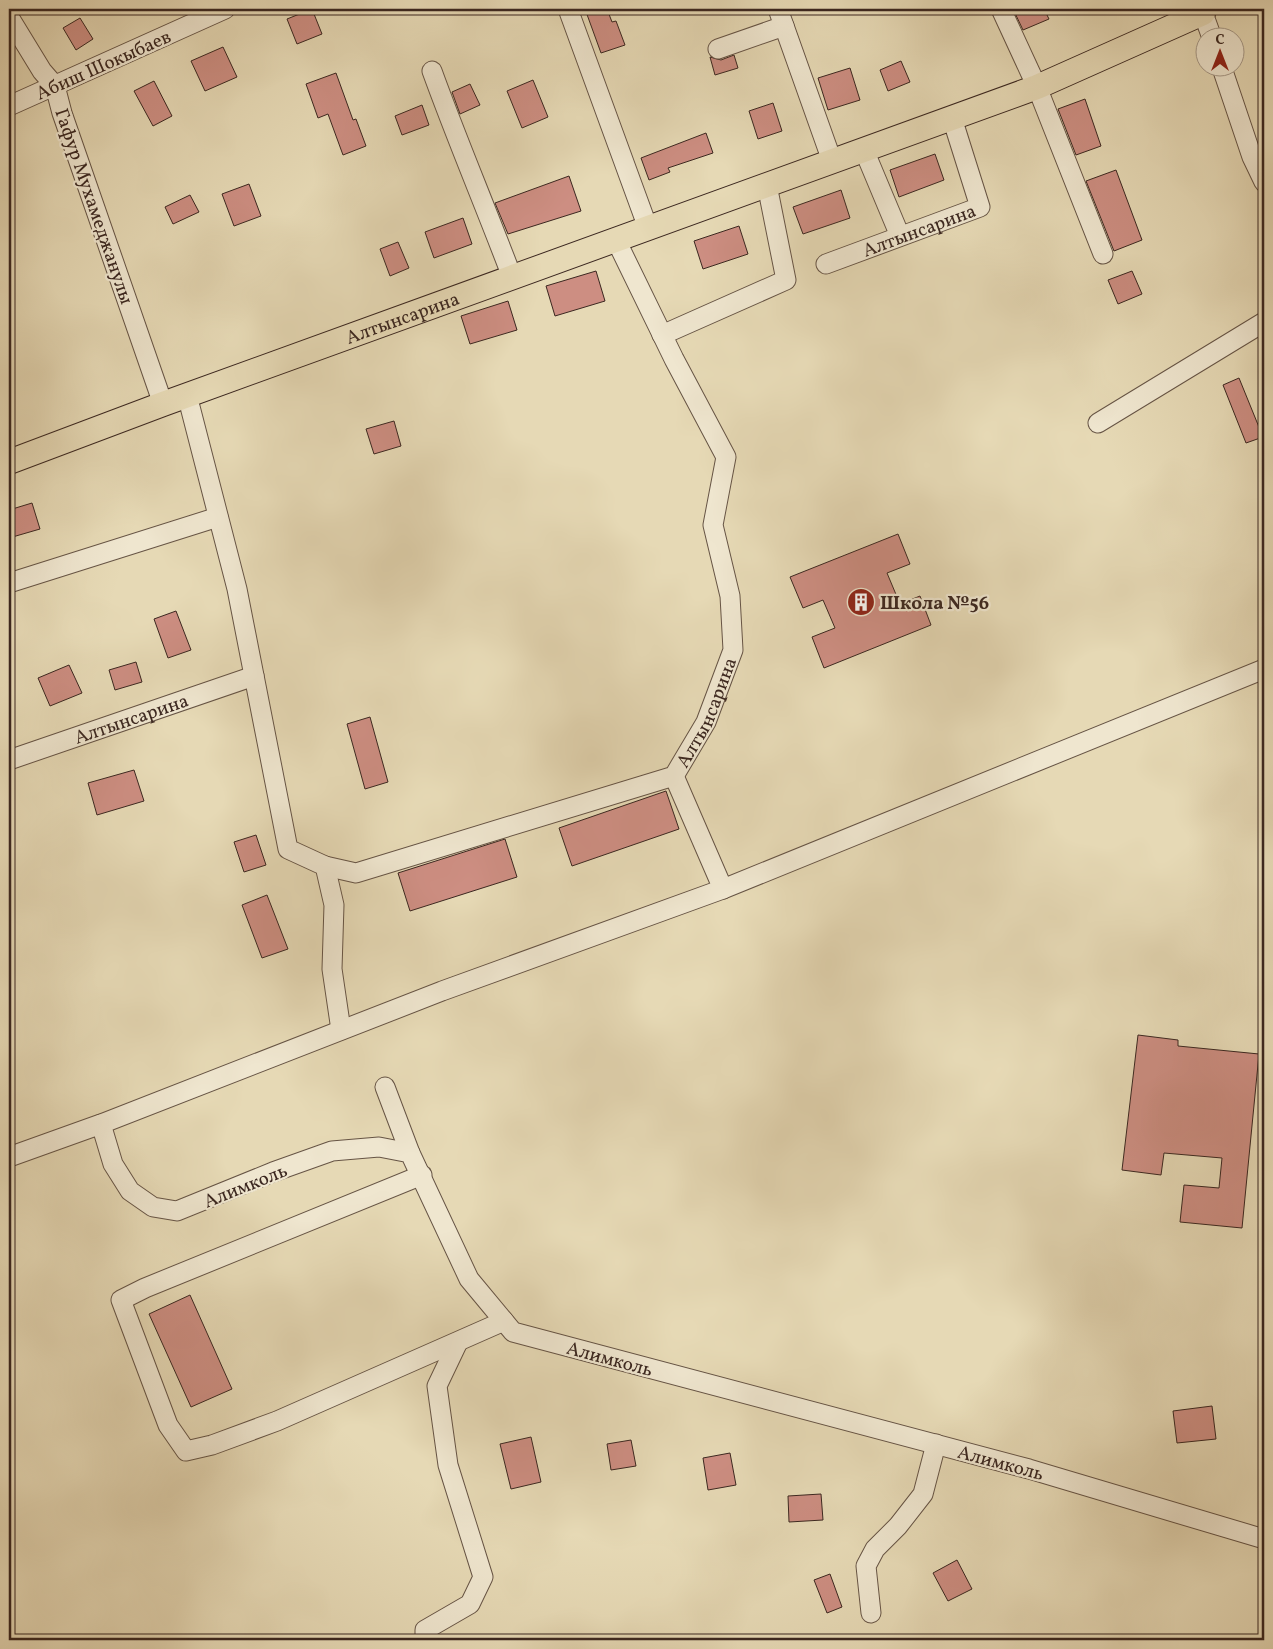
<svg xmlns="http://www.w3.org/2000/svg" width="1273" height="1649" font-family="Vollkorn,serif">
<style>
.building{fill:#cd8e82;stroke:#3b2720}
.lines{fill:none;stroke-linecap:round;stroke-linejoin:round}
.minor-casing{stroke:#665445;stroke-width:21}
.major-casing{stroke:#3b2720;stroke-width:26}
.minor{stroke:#efe6cf;stroke-width:19}
.major{stroke:#e6d9b5;stroke-width:24}
.labels{text-anchor:middle;stroke-width:4.5;stroke-linejoin:round;paint-order:stroke}
.street-label{font-size:19px;fill:#3b2720;stroke:#efe6cf}
.poi-label{font-size:19px;font-weight:bold;fill:#3b2720;stroke:#efe6cf;text-anchor:start}
</style>
<rect width="100%" height="100%" fill="#e6d9b5"/>
<filter id="stains"><feTurbulence type="fractalNoise" baseFrequency=".004" numOctaves="4"/><feColorMatrix values="0 0 0 0 .2 0 0 0 0 .09 0 0 0 0 .02 0 0 0 .5 -.17"/></filter>
<radialGradient id="worn" r=".72"><stop offset=".6" stop-color="#630" stop-opacity="0"/><stop offset="1" stop-color="#630" stop-opacity=".3"/></radialGradient>
<!-- building -->
<path class="building" d="M312,9L322,34L297,44L287,19Z
M585,9H607L612,22L616,21L625,45L601,53Z
M1013,9H1044L1049,19L1023,30Z
M80,18L93,39L76,50L63,28Z
M223,47L237,77L205,91L191,61Z
M734,55L738,68L715,75L710,57L721,60Z
M901,61L910,82L888,91L880,70Z
M850,68L860,100L828,110L818,78Z
M336,73L353,120L356,119L366,146L343,155L328,114L318,118L306,84Z
M533,80L548,117L522,128L507,91Z
M154,81L172,116L153,126L134,91Z
M470,84L480,105L460,114L452,92Z
M1085,99L1101,146L1076,155L1058,109Z
M773,103L782,131L758,139L749,111Z
M422,105L429,125L402,135L395,116Z
M706,133L713,153L668,168L670,172L649,180L641,158Z
M935,154L944,180L899,197L890,170Z
M1116,170L1142,240L1114,251L1086,181Z
M569,176L581,211L508,234L495,203Z
M249,184L261,216L234,226L222,194Z
M841,190L850,218L803,234L793,207Z
M190,195L199,212L173,224L165,207Z
M463,218L472,244L434,258L425,232Z
M739,226L748,254L703,269L694,241Z
M398,242L409,268L390,276L380,249Z
M596,271L605,301L555,316L546,286Z
M1132,271L1142,294L1118,304L1108,280Z
M508,301L517,330L470,344L461,316Z
M1239,378L1263,437L1246,443L1223,385Z
M394,421L401,446L374,454L366,429Z
M32,503L40,529L9,538V510Z
M898,534L910,564L887,573L900,604L920,596L931,625L824,668L812,637L835,628L823,600L803,608L790,577Z
M176,611L191,650L168,658L154,619Z
M136,662L142,682L115,690L109,670Z
M69,665L82,693L50,706L38,678Z
M370,717L388,782L365,789L347,724Z
M134,770L144,801L97,815L88,783Z
M666,791L679,829L572,866L559,828Z
M256,835L266,865L244,872L234,842Z
M505,839L517,877L410,911L398,873Z
M267,895L288,949L262,958L242,905Z
M1138,1035L1178,1040V1046L1259,1054L1242,1228L1180,1222L1184,1185L1219,1188L1222,1158L1164,1153L1161,1175L1122,1170Z
M190,1295L232,1389L191,1407L149,1314Z
M1212,1406L1216,1439L1177,1443L1173,1411Z
M531,1437L541,1482L511,1489L500,1444Z
M631,1440L636,1466L611,1470L607,1444Z
M730,1453L736,1485L708,1490L703,1458Z
M821,1494L823,1520L789,1522L788,1496Z
M957,1560L972,1589L948,1601L933,1573Z
M830,1574L842,1607L827,1613L814,1580Z"/>
<g class="lines">
<!-- minor casing -->
<g class="minor-casing">
<g id="minor">
<path d="M568,9L648,228"/>
<path d="M778,9L832,161"/>
<path d="M1001,9L1037,87L1103,254"/>
<path d="M1203,13L1212,38"/>
<path d="M9,17L42,71L55,86L62,113L163,404"/>
<path d="M718,49L784,26"/>
<path d="M1222,68L1252,157L1264,182"/>
<path d="M432,71C457,140 486,208 512,277"/>
<path d="M9,106L225,9"/>
<path d="M864,150L900,236"/>
<path id="s1" d="M826,264L980,207L952,118"/>
<path d="M662,335L786,280L767,185"/>
<path d="M187,395L237,589L288,849L325,866L334,905L332,969L341,1030"/>
<path d="M1098,423L1264,322"/>
<path d="M9,583L218,517"/>
<path id="s2" d="M9,760L254,676"/>
<path d="M674,776L723,889"/>
<path id="s3" d="M325,866L356,873L674,776L706,722L733,650L730,596L713,525L726,457L674,359L616,240"/>
<path d="M385,1087L410,1153"/>
<path d="M101,1124L113,1164L130,1191L153,1207L177,1211L273,1172L332,1151L379,1147L410,1153L469,1279L513,1332L1029,1469L1264,1539"/>
<path d="M9,1157L101,1124L442,991L723,889L1264,669"/>
<path d="M422,1175L145,1288L121,1300L168,1425L186,1451L212,1445L277,1421L504,1321"/>
<path d="M871,1613L866,1566L875,1549L898,1526L923,1494L936,1444"/>
<path d="M425,1640V1630L470,1604L483,1577L448,1465L437,1386L458,1342"/>
</g>
</g>
<!-- major casing -->
<g class="major-casing">
<g id="major">
<path id="s4" d="M9,462L163,404L1037,87L1203,13L1202,9"/>
</g>
</g>
<!-- minor -->
<use href="#minor" class="minor"/>
<!-- major -->
<use href="#major" class="major"/>
</g>
<!-- icons -->
<defs>
<g id="building-disc" transform="scale(1.4375)"><circle r="9.5" fill="#8f2418" stroke="#efe6cf"/><path d="M-4-6H4V6H1V3H-1V6H-4ZM-2.5-4.3h1.7v1.8h-1.7ZM.8-4.3h1.7v1.8H.8ZM-2.5-1h1.7V.8h-1.7ZM.8-1h1.7V.8H.8Z" fill="#fff"/></g>
</defs>
<g fill-rule="evenodd">
<use href="#building-disc" x="861" y="602"/>
</g>
<g class="labels">
<!-- street labels -->
<g class="street-label">
<text transform="translate(103 64) rotate(-24)" y="7">Абиш Шокыбаев</text>
<text transform="translate(95 206) rotate(71)" y="7">Гафур Мухамеджанулы</text>
<text dy="7" stroke="none"><textPath href="#s1" startOffset="99">Алтынсарина</textPath></text>
<text dy="7" stroke="none"><textPath href="#s4" startOffset="419">Алтынсарина</textPath></text>
<text dy="7" stroke="none"><textPath href="#s3" startOffset="436">Алтынсарина</textPath></text>
<text dy="7" stroke="none"><textPath href="#s2" startOffset="129">Алтынсарина</textPath></text>
<text transform="translate(245 1185) rotate(-22)" y="7">Алимколь</text>
<text transform="translate(610 1358) rotate(15)" y="7">Алимколь</text>
<text transform="translate(1001 1462) rotate(15)" y="7">Алимколь</text>
</g>
<!-- poi labels -->
<g class="poi-label">
<text x="880" y="609">Школа №56</text>
</g>
</g>
<!-- margin -->
<rect width="1273" height="1649" fill="none" stroke="#e6d9b5" stroke-width="30"/>
<rect x="10" y="10" width="1253" height="1629" fill="none" stroke="#3b2720" stroke-width="2.5"/>
<rect x="15" y="15" width="1243" height="1619" fill="none" stroke="#3b2720"/>
<!-- north arrow -->
<g transform="translate(1220 52)"><circle r="24" fill="#efe6cf" stroke="#a79a89"/>
<path d="M0-4L9 19L0 12L-9 19Z" fill="#8f2418"/>
<text y="-8" font-size="14" font-weight="bold" text-anchor="middle" fill="#3b2720">С</text>
</g>
<rect width="100%" height="100%" filter="url(#stains)"/>
<rect width="100%" height="100%" fill="url(#worn)"/>
</svg>
